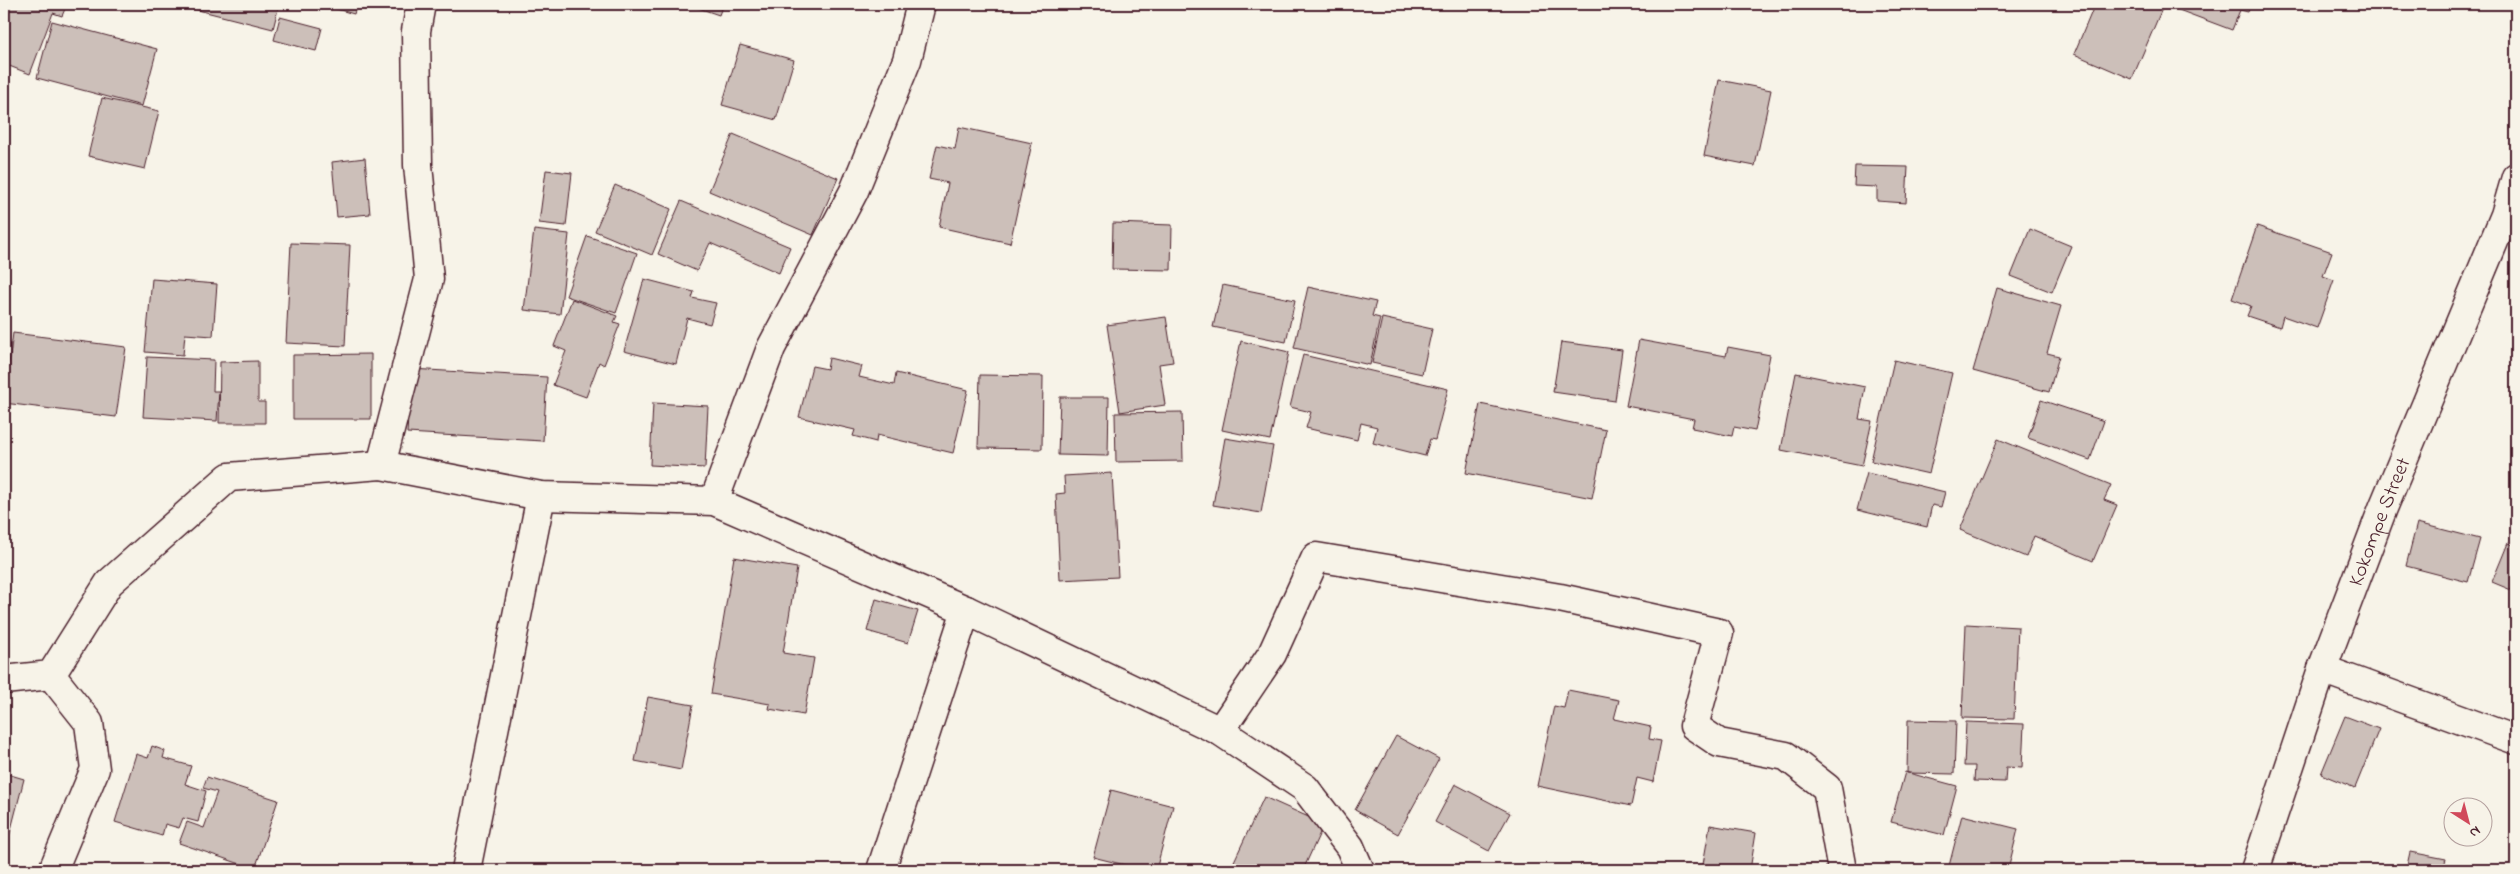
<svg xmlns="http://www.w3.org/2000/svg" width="2520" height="874" font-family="'Indie Flower',sans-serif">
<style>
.building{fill:#ccbfb9;stroke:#4a1f2b}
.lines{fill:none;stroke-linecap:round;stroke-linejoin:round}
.street-casing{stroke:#4a1f2b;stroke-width:31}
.street{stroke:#f7f3e8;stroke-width:28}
.labels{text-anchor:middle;stroke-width:4;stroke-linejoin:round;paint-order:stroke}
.street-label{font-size:21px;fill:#4a1f2b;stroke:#f7f3e8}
</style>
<rect width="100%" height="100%" fill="#f7f3e8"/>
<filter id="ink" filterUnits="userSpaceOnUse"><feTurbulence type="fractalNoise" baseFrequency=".02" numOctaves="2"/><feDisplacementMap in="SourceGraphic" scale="10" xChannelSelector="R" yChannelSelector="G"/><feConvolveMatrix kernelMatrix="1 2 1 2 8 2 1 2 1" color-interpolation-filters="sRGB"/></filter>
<g filter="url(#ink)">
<!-- building -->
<path class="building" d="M4,4H67L62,16L53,13L30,74L4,64Z
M196,4H276L279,5L273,29L194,9Z
M319,4H357L354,14Z
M687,4H723L719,15Z
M2095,4H2164L2132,79L2074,54Z
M2178,4H2251L2248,12L2240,10L2232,30L2176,9Z
M280,17L322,28L316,51L274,40Z
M52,21L157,49L142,106L37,78Z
M740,45L794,60L776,120L722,105Z
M1719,80L1771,90L1755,166L1704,156Z
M102,98L159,111L145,169L88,156Z
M959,127L1032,143L1010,243L939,227L948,183L929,179L937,145L955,149Z
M733,134L838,178L813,235L709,191Z
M365,158L370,214L337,217L332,162Z
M1855,166L1908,167L1906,203L1877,201V187L1854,186Z
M546,170L572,173L566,226L539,223Z
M615,185L671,209L652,255L595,231Z
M681,201L790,247L779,273L710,243L697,271L658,254Z
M1113,223L1172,225L1171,270L1112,269Z
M2257,226L2332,252L2323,276L2334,280L2317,328L2283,316L2280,327L2247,316L2251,306L2232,299Z
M2030,229L2071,246L2052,292L2011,276Z
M534,230L569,234L560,314L524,310Z
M587,236L637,253L616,313L566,296Z
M291,243L350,245L345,346L286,343Z
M152,279L217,284L213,336L185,334L183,355L145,352Z
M644,279L694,292L692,298L716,303L710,324L687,318L676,364L624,351Z
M1223,285L1295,300L1286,342L1213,327Z
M1308,287L1376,302L1372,316L1380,318L1370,365L1294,348Z
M1997,288L2061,306L2047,353L2059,356L2049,392L1973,371Z
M572,299L617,316L614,322L620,324L604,365L599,362L586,397L553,385L566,351L554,346Z
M1166,317L1173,362L1159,364L1165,405L1120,412L1107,325Z
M1382,318L1432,329L1422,374L1372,363Z
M13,333L126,347L116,417L4,403Z
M1639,340L1726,356L1728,347L1770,355L1755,431L1734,427L1732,436L1692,428L1694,419L1626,406Z
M1241,341L1289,352L1270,440L1222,430Z
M1561,342L1622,350L1615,401L1553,392Z
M371,354V419H293V355Z
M1303,355L1448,389L1435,440L1430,439L1425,456L1373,443L1377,427L1361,423L1357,440L1306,428L1311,412L1290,407Z
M147,357L214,360L213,391H219L217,421L143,417Z
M829,358L862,366L859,377L894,385L896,373L968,390L953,453L877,435L876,442L853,436L855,430L799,417L812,366L827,369Z
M1894,360L1952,373L1929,474L1871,461Z
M258,361V402H265V423H219L220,362Z
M411,369L547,377L543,441L407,433Z
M1796,373L1865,387L1859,419L1872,421L1862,466L1781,450Z
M980,375L1043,376L1042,449L978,448Z
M1060,397H1109L1108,456L1058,455Z
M2041,400L2104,421L2090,460L2028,438Z
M653,403L708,406L705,468L650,465Z
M1480,404L1606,430L1592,498L1466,473Z
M1182,412L1183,461L1116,462L1115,413Z
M1225,438L1273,446L1261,513L1213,505Z
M1998,439L2111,485L2104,500L2117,505L2093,561L2034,536L2026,557L1960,530Z
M1112,473L1118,577L1060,580L1056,494L1065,493L1064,476Z
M1867,473L1945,492L1941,507L1932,505L1927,527L1857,510Z
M2417,523L2480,539L2468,582L2406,566Z
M2508,543L2516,546V592L2492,582Z
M734,557L797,568L783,653L814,658L804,715L769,709L770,704L711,694Z
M876,599L918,611L908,643L867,631Z
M1966,624L2018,627L2014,719L1962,718Z
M1568,690L1619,700L1614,719L1651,727L1649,739L1661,741L1653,782L1637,778L1631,806L1537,786L1554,706L1564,708Z
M648,697L693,705L681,770L635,761Z
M2345,716L2379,729L2355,788L2321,774Z
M1908,720L1956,721L1954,774L1907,773Z
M1966,722L2024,724L2022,768L2006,767L2005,782L1974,781L1975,766H1964Z
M1396,736L1439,759L1398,834L1355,810Z
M152,746L165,751L163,758L191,766L185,784L206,791L198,822L183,818L179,828L165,824L162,836L115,822L136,754L148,758Z
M1905,772L1957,786L1944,835L1891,822Z
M4,773L24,779L8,841L4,840Z
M207,777L278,800L255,869L179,843L187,822L204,828L217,792L203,788Z
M1455,784L1510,813L1489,851L1435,822Z
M1111,790L1173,806L1156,870H1145L1093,857Z
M1264,797L1324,824L1303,870H1230Z
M1962,815L2018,829L2008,870H1948Z
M1710,825L1756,833L1750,870H1702Z
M2410,852L2446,859L2443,870H2406Z"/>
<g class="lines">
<!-- street casing -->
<g class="street-casing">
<g id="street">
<path d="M381,465L429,279L418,165L416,31L421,4"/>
<path d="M714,501L771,348L854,191L907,60L921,4"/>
<path d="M2322,669L2516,740"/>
<path d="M51,675L89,723L95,769L53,870"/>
<path d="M4,680L51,675L109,583L229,477L381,465L541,496L714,501L966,610L1220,731L1305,788L1350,847L1360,870"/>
<path d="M1220,731L1272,654L1316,557L1560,598L1719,633L1694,726L1719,743L1786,756L1827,788L1842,870"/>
<path d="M466,870L541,496"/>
<path d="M881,870L966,610"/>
<path id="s1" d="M2255,870L2322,669L2383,508L2505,215L2516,177"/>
</g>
</g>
<!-- street -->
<use href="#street" class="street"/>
</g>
</g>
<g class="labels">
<!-- street labels -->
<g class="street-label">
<text dy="7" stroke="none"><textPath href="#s1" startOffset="370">Kokompe Street</textPath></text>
</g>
</g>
<!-- margin -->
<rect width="2520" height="874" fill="none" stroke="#f7f3e8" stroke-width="20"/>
<rect x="10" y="10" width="2500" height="854" fill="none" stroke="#4a1f2b" stroke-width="2" filter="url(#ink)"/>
<!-- north arrow -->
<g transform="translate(2468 822) rotate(144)"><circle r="24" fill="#f7f3e8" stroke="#b29e9c"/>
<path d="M0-4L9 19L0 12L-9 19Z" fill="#d1495b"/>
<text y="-8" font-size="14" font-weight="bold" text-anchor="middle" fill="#4a1f2b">N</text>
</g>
</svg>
